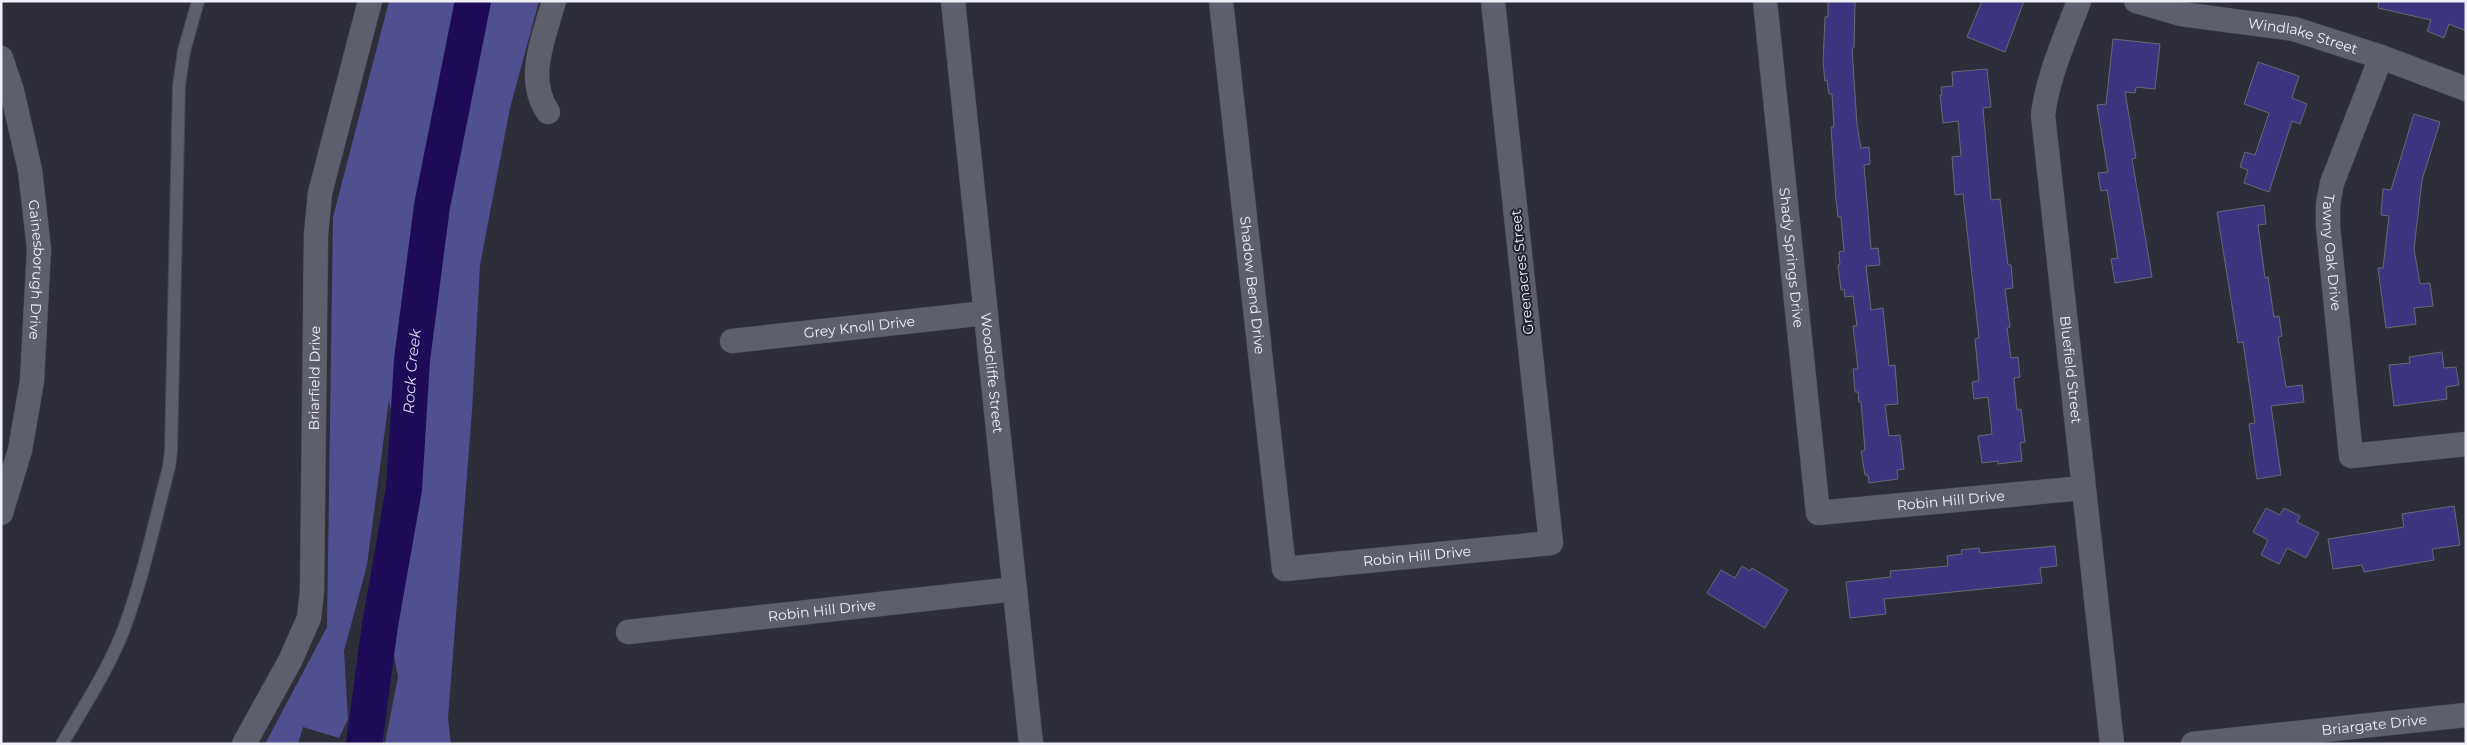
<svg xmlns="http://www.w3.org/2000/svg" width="2467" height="745" font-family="Montserrat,sans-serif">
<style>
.green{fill:#504f90}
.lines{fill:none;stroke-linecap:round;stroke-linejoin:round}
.river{stroke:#1d0b57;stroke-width:36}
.building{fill:#3b3580;stroke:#686876}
.lane-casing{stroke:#494a54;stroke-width:14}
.street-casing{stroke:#494a54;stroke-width:25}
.lane{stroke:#5e5f6c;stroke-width:12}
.street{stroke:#5e5f6c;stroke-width:24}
.labels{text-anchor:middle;stroke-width:4;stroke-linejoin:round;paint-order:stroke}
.street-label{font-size:14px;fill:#efeff7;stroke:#23242f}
.water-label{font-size:15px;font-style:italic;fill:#d8d9f0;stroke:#23242f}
</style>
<rect width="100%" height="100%" fill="#2d2e39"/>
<!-- green -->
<path class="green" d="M389,1H539L510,108L480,265L472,411L448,718L451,744L385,743L398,677L391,640L406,505L389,399L367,565L344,651L348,719L339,738L303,727L298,744H265L327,627L333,217Z"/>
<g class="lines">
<!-- river -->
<path class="river" id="s1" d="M364,744L380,625L404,489L412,360L432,206L473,1"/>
</g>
<!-- building -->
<path class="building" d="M1828,1H1855L1854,48H1852L1857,125L1861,148L1869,147L1870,164L1864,165L1871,249L1878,248L1880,265L1866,266L1871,310L1883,308L1889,366L1895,365L1898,404L1885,405L1889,436L1900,435L1904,469L1897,470L1898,479L1869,483L1868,475H1865L1861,451L1865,450L1861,402H1859L1858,392H1855L1853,369H1858L1853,326H1857L1853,296L1845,297L1844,289L1841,290L1838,265H1840L1839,252L1844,251L1841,217H1838L1836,200L1831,127H1834L1832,94H1829L1827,80L1825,81L1823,63L1825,17H1828Z
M1982,1H2024L2005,52L1967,37Z
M2379,1H2466V31L2449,24L2444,38L2427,31L2431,20L2378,8Z
M2113,39L2160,44L2155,89L2136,87L2135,93L2125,92L2136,158L2132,159L2152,277L2115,283L2111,259L2118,258L2107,190L2101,191L2098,173L2108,172L2097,105L2106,104Z
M2258,62L2299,76L2292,98L2307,104L2300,124L2292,121L2269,192L2244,183L2248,170L2240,167L2245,152L2255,155L2269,113L2244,104Z
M1987,69L1991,107L1983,108L1991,200L2000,199L2008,265H2011L2013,288L2005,289L2010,327L2007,328L2011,358L2018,357L2020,377L2014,378L2017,410L2021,409L2025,442L2020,443L2022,461L1998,464V461L1982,463L1978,436L1992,434L1988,397L1974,399L1972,382L1979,381L1975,339L1979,338L1963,194L1955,195L1952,157L1961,156L1958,121L1943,123L1940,95H1942L1941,87L1953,86L1952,72Z
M2414,114L2440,122L2422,180L2414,249L2420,284L2430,283L2433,306L2414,308L2416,324L2386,328L2378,268H2383L2389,216L2381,215L2383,189L2391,190Z
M2264,205L2266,224L2258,225L2265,278L2268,277L2274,317L2279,316L2282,336L2278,337L2286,387L2302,385L2304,402L2271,406L2281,475L2257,479L2249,424L2255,423L2243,342L2238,343L2217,212Z
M2442,352L2444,368L2456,367L2459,385L2446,387L2447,399L2394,406L2389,365L2410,363L2409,357Z
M2454,506L2460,545L2432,549L2434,560L2364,572L2362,565L2333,569L2328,539L2404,527L2402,514Z
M2266,508L2280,515L2284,508L2300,516L2297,522L2319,533L2306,558L2287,548L2279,564L2261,555L2268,540L2253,532Z
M2055,546L2057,566L2040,568L2042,583L1884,599L1886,614L1850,618L1846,582L1891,577L1890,571L1948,566L1947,556L1962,554L1961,550L1979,548L1980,553Z
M1742,566L1750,571L1752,568L1788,590L1765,628L1707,593L1721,570L1735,578Z"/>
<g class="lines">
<!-- lane casing -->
<g class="lane-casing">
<path id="lane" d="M62,744C84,706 110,667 125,626C144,574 155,520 169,467L171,451L179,85L184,51L198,1"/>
</g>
<!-- street casing -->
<g class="street-casing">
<g id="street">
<path id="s2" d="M953,1L1031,744"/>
<path id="s3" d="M1221,1L1284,569L1551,543L1493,1"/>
<path id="s4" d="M1765,1L1818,513L2083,488"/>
<path id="s5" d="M2079,1C2065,39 2048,75 2043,115L2112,744"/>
<path id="s6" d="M2136,1L2181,14L2294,29L2381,57L2466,89"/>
<path id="s7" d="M2381,57L2332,183L2328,204V226L2351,456L2466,444"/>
<path id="s8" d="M1,58L12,91L30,170L39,249L32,381L20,450L1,513"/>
<path d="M548,112C525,79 544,37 554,1"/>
<path id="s9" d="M732,341L986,313"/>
<path id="s10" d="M628,632L1015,589"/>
<path id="s11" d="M244,744L290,661L309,618L312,591L316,235L320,193L370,1"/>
<path id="s12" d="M2193,744L2466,715"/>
</g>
</g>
<!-- lane -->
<use href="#lane" class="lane"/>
<!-- street -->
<use href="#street" class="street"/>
</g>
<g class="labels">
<!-- street labels -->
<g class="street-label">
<text dy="5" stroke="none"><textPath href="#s6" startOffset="171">Windlake Street</textPath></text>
<text dy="5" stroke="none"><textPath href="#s7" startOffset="205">Tawny Oak Drive</textPath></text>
<text dy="5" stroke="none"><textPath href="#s4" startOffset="258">Shady Springs Drive</textPath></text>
<text dy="5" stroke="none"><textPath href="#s8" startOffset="216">Gainesborugh Drive</textPath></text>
<text transform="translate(1522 272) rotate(-96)" y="5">Greenacres Street</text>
<text dy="5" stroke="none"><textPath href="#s3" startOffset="286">Shadow Bend Drive</textPath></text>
<text dy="5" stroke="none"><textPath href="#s9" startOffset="128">Grey Knoll Drive</textPath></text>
<text dy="5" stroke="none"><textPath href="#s5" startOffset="376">Bluefield Street</textPath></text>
<text dy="5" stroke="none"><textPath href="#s2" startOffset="374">Woodcliffe Street</textPath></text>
<text dy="5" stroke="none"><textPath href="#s11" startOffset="382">Briarfield Drive</textPath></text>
<text dy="5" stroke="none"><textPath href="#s4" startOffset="648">Robin Hill Drive</textPath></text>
<text dy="5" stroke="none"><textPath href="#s3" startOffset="705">Robin Hill Drive</textPath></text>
<text dy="5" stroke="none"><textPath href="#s10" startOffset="195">Robin Hill Drive</textPath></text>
<text dy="5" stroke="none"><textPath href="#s12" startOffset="182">Briargate Drive</textPath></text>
</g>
<!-- water labels -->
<g class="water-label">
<text dy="5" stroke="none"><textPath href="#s1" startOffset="376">Rock Creek</textPath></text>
</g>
</g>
<!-- border -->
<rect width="2467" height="745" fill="none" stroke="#efeff7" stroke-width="5"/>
</svg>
